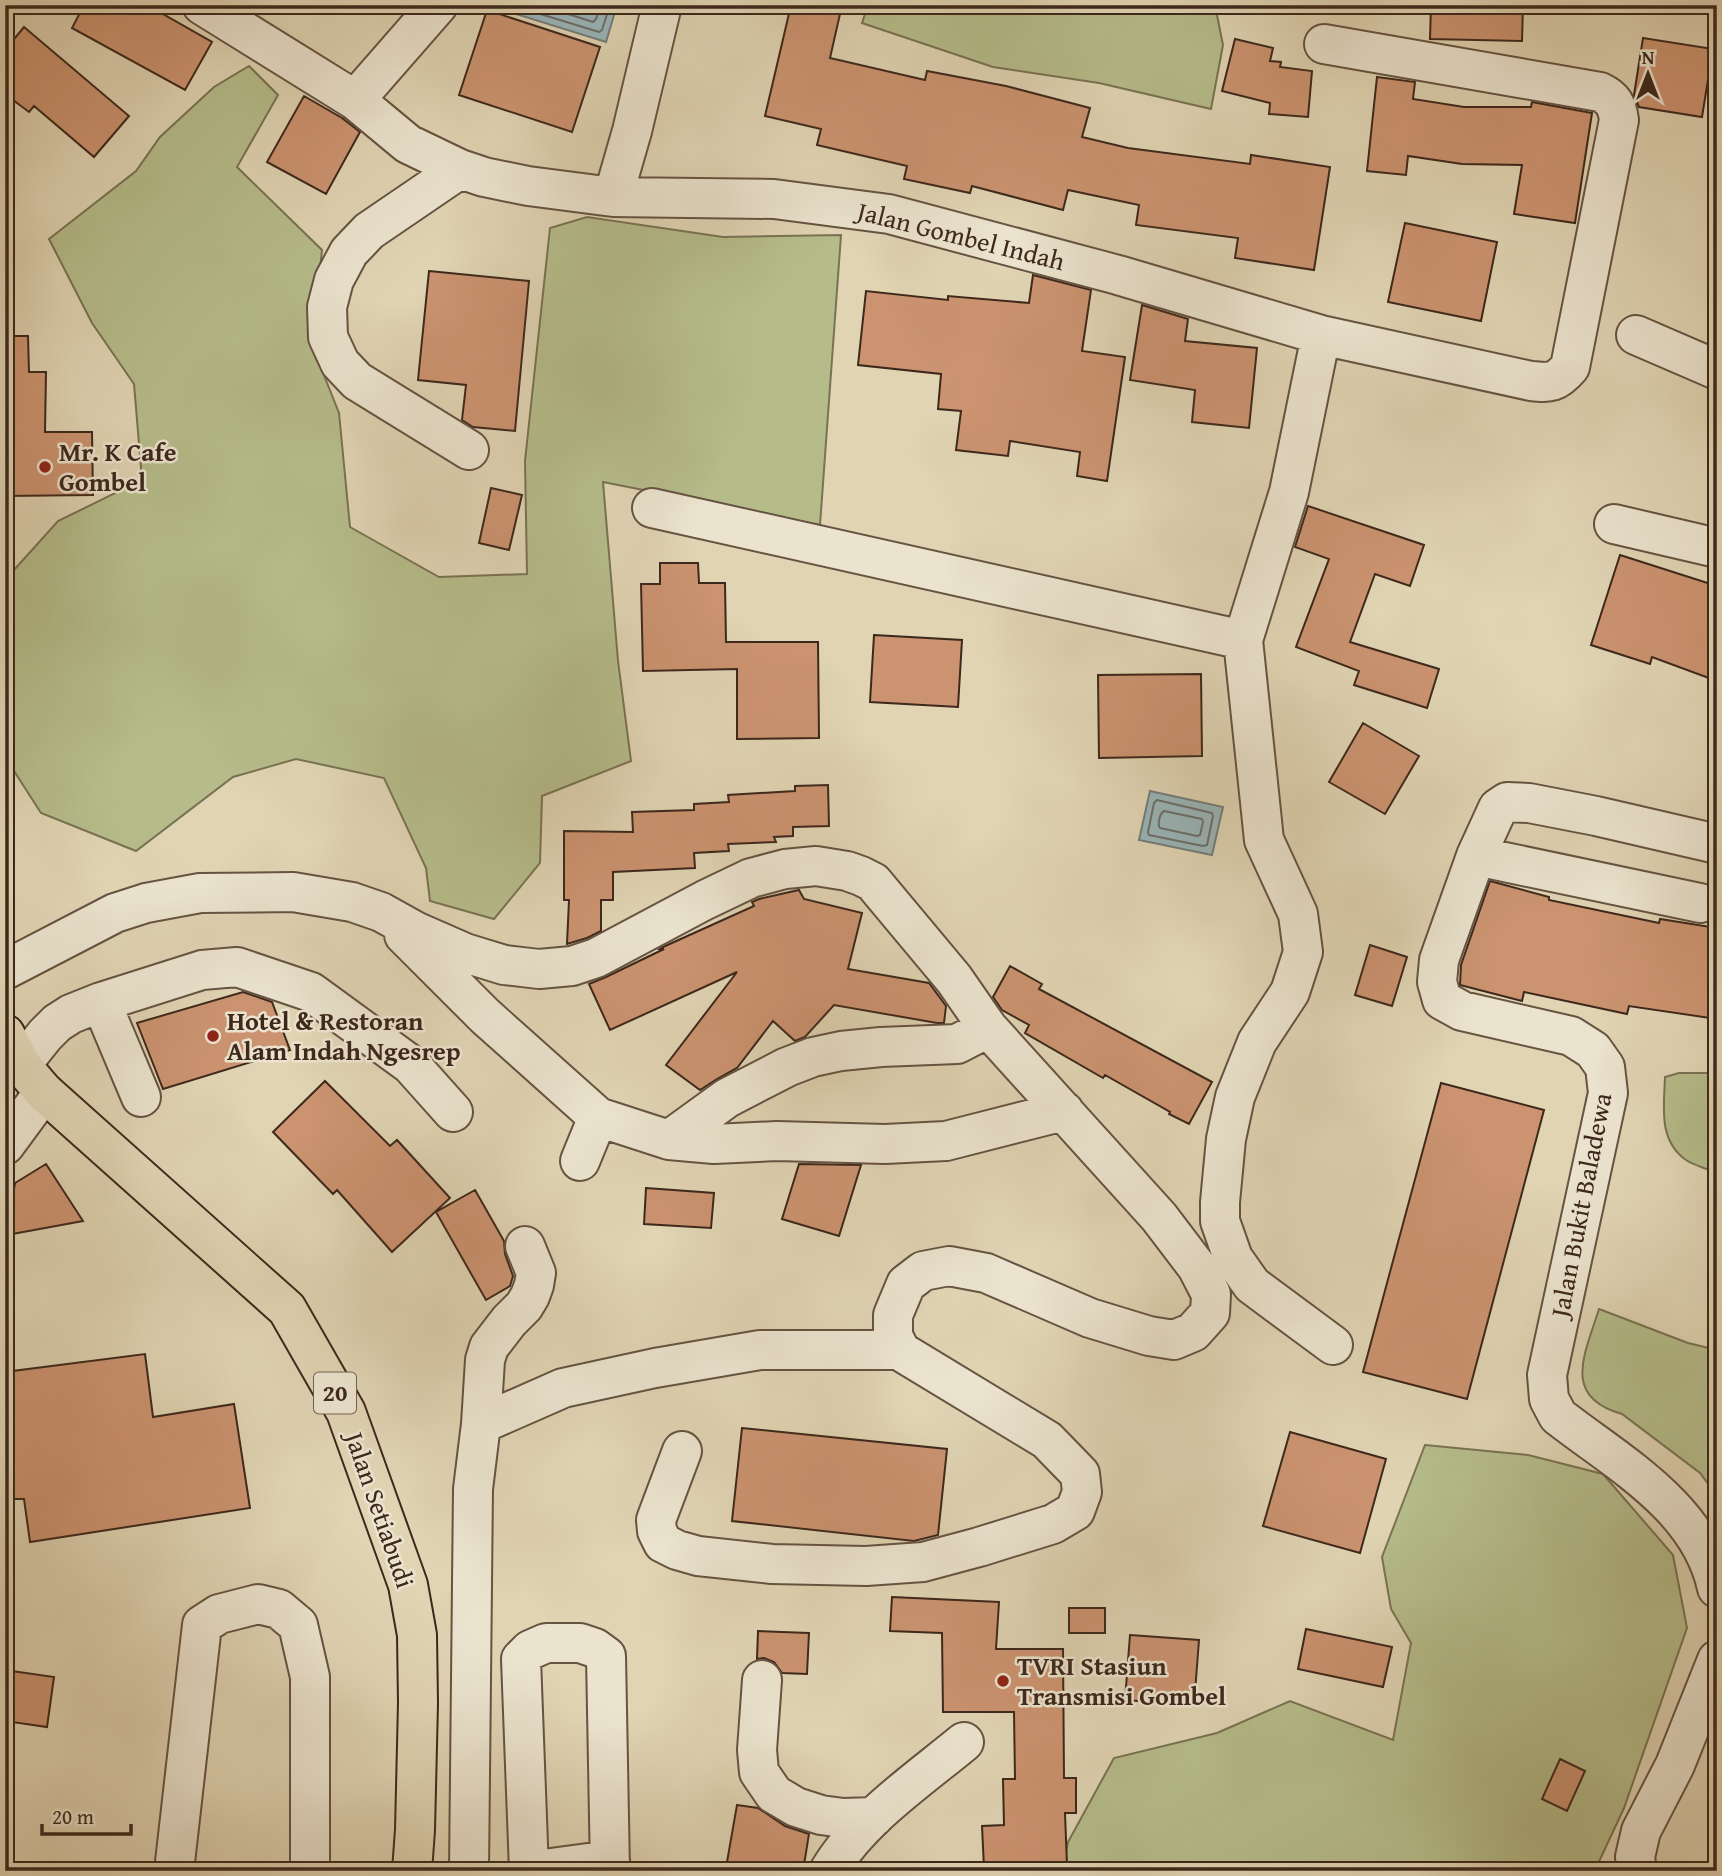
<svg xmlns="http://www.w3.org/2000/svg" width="1722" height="1876" font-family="'Gentium Book Plus',serif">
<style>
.green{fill:#b5bc8a;stroke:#797253;stroke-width:2}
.water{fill:#99b5b8;stroke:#747d7a;stroke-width:2}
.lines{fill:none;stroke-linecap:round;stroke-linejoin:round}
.shore{stroke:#6b6e6a;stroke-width:2}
.building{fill:#cb9370;stroke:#3d281c;stroke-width:2}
.minor-casing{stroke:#665342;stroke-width:42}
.highway-casing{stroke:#3d281c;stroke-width:42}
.minor{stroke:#ebe3ce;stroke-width:38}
.highway{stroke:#e0d4b3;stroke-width:38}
.poi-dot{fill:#8f2418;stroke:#ebe3ce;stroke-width:2.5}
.labels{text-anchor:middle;stroke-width:5;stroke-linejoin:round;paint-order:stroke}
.shield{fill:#ebe3ce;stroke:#716051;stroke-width:2}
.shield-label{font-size:24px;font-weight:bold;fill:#3d281c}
.street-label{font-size:26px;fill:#3d281c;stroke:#ebe3ce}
.poi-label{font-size:26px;font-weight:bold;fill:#3d281c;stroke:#ebe3ce;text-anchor:start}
</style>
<rect width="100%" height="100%" fill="#e0d4b3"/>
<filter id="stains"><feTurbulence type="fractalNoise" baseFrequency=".00286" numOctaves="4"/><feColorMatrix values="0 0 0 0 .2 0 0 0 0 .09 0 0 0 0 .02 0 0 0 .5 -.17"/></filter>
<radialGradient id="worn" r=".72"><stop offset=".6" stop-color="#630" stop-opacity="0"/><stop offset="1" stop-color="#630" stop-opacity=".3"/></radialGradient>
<!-- green -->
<path class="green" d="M868,5H1215L1223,45L1211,109L1099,83L993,67L862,23Z
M249,66L278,95L237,167L322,250L312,345L339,413L350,527L439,577L527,574L525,461L550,228L587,217L723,237L841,235L820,525L603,482L618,661L631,761L542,796L540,863L494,919L430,901L426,868L384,778L296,759L233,777L136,851L41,813L5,757V580L58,521L142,480L134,384L92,323L49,239L136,171L160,137L214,87Z
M1679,1073H1717V1174C1707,1168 1695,1166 1686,1160C1658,1140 1664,1107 1665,1077Z
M1599,1309L1688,1343L1717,1350V1496L1700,1473L1622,1414C1561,1397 1585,1354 1599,1309Z
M1425,1445L1528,1455L1603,1474L1673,1555L1687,1628L1624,1808L1596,1868V1871H1062L1068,1842L1114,1758L1217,1733L1290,1701L1393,1740L1411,1643L1391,1609L1382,1557Z"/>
<!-- water -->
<path class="water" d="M501,5H617L606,42L500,9Z
M1150,791L1223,807L1212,855L1139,840Z"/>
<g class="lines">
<!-- shore -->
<path class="shore" d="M511,5L599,32L602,30L610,5
M540,5L593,22L596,19L601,5
M1157,800L1212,813L1213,816L1207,845L1203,846L1149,835L1148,832L1154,803Z
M1164,811L1202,819L1203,822L1200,835L1197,836L1160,828C1157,824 1160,813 1164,811Z"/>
</g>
<!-- building -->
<path class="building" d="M84,5H147L212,42L185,90L72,28Z
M791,5H842L830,58L925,80L927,71L1006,86L1090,108L1082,137L1128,148L1250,164L1251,155L1330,167L1314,270L1235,258L1238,238L1136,225L1139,205L1068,190L1063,210L972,186L970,193L904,179L907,166L817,145L821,129L765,116Z
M1431,5H1523L1522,41L1430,39Z
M487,10L600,47L572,132L459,95Z
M24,27L129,116L94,157L34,106L29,112L5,94V50Z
M1643,38L1713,49L1702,117L1639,107L1634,95Z
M1235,39L1273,48L1270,61L1281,62L1280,67L1312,71L1308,117L1269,114L1270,103L1222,91Z
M1377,77L1415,82L1413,99L1464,107H1531L1532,102L1592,113L1575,223L1514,214L1522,165L1462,164L1408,156L1406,175L1367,171Z
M304,96L342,118L360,132L326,194L267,162Z
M1405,223L1497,242L1481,321L1388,302Z
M429,271L529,281L515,431L473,427L462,420L466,385L418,380Z
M1033,275L1091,290L1082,351L1125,357L1107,481L1077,476L1080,452L1010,441L1008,456L956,450L961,411L938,409L941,374L858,365L866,291L948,300V296L1029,303Z
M1142,305L1188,319L1185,341L1257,348L1249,428L1192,422L1195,390L1130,380Z
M5,336H28L29,372H46L45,432H92L93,495L5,496Z
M491,488L522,495L509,550L479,543Z
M1308,506L1424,545L1410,586L1375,574L1350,642L1439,669L1427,708L1354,685L1359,671L1296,647L1329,559L1295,547Z
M1620,555L1717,586V681L1652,657L1650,664L1591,645Z
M660,563H698L699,583H725L726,642H818L819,738L737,739V669L643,671L641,584H660Z
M874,635L962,640L958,707L870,702Z
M1201,674L1202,756L1099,758L1098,675Z
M1363,723L1419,756L1385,814L1329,782Z
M828,785L829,826L793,827V836L774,837L776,842L728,844L729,851L694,853L695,868L613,872V900H601V931L587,938L567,944L569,900H564V831L633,832L632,812L694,810V804L729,802L728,795L795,791V786Z
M1490,881L1549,897V900L1659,923L1660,919L1717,928V1019L1629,1006L1627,1014L1524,992L1522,1001L1460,985L1461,965Z
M799,890L804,899L862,913L848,969L929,983L946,1006L944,1023H937L834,1005L805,1037L795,1041L773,1021L737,1068L717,1079L700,1090L666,1065L737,972L610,1030L589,984L606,977L664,949H660L663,947L754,906L752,902L759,899Z
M1370,945L1407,957L1392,1006L1355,995Z
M1010,966L1042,984L1039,989L1212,1082L1189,1124L1169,1114L1170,1112L1105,1075L1103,1078L1025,1033L1029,1025L1002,1010L993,997Z
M243,992L272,1002L290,1050L163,1089L137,1023Z
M325,1081L390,1146L397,1140L450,1198L392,1252L337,1190L333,1194L273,1132Z
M1441,1083L1544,1110L1467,1399L1363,1372Z
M46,1164L83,1221L7,1235L15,1183Z
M799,1164L861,1165L839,1236L782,1219Z
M646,1188L714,1193L711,1228L644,1224Z
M475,1190L504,1241L505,1254L513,1276L510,1286L486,1300L436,1212Z
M145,1354L153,1417L234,1404L250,1508L30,1542L24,1499H5V1372Z
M742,1428L947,1449L938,1535L914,1541L732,1521Z
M1290,1432L1386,1459L1360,1553L1263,1526Z
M892,1597L999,1602L996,1649H1063L1064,1778H1076V1813H1065L1067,1865L984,1868L982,1826L1004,1825L1003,1779H1015L1014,1712H943L942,1633L890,1631Z
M1069,1608H1105V1633H1069Z
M1306,1629L1392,1647L1383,1687L1298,1669Z
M758,1631L809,1633L807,1674L782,1673L774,1662L764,1658L757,1659Z
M1130,1635L1199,1640L1194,1705L1125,1700Z
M5,1670L54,1677L47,1727L5,1721Z
M1560,1759L1585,1771L1567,1811L1542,1799Z
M737,1805L758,1808L785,1826L809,1834L803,1871H780L727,1862Z"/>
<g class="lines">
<!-- minor casing -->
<g class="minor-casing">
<path id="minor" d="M202,5L355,100L408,144L460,169L484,177L528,186L613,197L774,199L889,214L1118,275L1321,335L1531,381C1551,383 1556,383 1570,367L1619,120C1617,105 1613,98 1600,92L1324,44
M355,100L438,5
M460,169L369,231L349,252L334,280L327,307L328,337L340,363L357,381L469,450
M613,197L632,131L662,5
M1321,335L1289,492L1243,640L1264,840L1298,914L1303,952L1290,992L1257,1042L1235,1097L1226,1139L1220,1202V1221L1233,1258L1252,1285L1333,1345
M1636,335L1717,370
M652,508L1243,640
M1614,524L1717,548
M1717,844L1596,816L1529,803L1507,802L1498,808L1476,856L1439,960L1437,982L1442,1000L1462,1011L1571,1036L1593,1050L1605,1067L1608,1093L1547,1375L1549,1399L1558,1416C1618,1463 1700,1507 1717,1588
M1476,856L1700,903
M404,935L485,1016L598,1117L669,1140L714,1144L777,1141L885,1144L946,1141L1064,1111
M5,970L115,913L146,903L200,893L293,892L352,902L381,912L417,932L465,953L504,965L539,969L572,966L596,958L705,900L751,878L785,869L816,866L847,871L861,876L873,882L954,979L988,1028L1159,1217L1197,1267L1211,1294L1210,1313L1193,1332L1174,1340L1149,1336L1090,1318L986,1273L949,1266L923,1271L906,1284L893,1315V1336L900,1350L905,1354L1047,1440L1080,1474L1082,1492L1075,1511L1053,1524L979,1547L923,1562L866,1566L772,1564L698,1556L677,1550L663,1543L657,1531L656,1520L682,1451
M101,1002L141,1097
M21,1065L45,1035L57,1023L71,1014L101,1002L202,970L237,967L311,992L411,1065L453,1112
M669,1140L727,1098L787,1067L813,1057L841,1051L881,1047L957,1044L988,1028
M5,1145L44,1092
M580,1161L598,1117
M481,1424L563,1388L655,1368L760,1350H900
M762,1680L757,1750L759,1772L774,1794L796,1807L821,1815L843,1818L874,1817
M610,1860L529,1871L521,1659L530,1650L546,1643H580L595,1648L606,1656L610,1871
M174,1871L202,1625L219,1614L258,1604L279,1609L298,1625L310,1677V1871
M469,1871L473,1489L481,1424L485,1360L489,1347L509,1321L524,1306L530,1296L534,1285L536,1273L525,1246
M829,1871C860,1819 918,1780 964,1742
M1637,1871L1635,1857L1641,1831L1675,1765L1717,1660"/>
</g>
<!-- highway casing -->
<g class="highway-casing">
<path id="highway" d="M5,1034L21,1065L44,1092L287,1309L346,1412L408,1585L417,1635L418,1703L415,1830L412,1871"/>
</g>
<!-- minor -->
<use href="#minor" class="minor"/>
<!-- highway -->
<use href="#highway" class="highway"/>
</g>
<!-- markers -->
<g class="poi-dot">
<circle cx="45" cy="467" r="7"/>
<circle cx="213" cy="1036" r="7"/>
<circle cx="1003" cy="1681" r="7"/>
</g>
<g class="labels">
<!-- shield labels -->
<rect class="shield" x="314" y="1372.5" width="42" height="41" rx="5"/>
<g class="shield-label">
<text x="335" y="1401">20</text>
</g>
<!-- street labels -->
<g class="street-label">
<text transform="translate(961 236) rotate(14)" y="9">Jalan Gombel Indah</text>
<text transform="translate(1581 1205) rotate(-79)" y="9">Jalan Bukit Baladewa</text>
<text transform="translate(380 1510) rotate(71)" y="9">Jalan Setiabudi</text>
</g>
<!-- poi labels -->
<g class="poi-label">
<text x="59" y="461">Mr. K Cafe<tspan x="59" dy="30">Gombel</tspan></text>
<text x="227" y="1030">Hotel &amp; Restoran<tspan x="227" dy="30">Alam Indah Ngesrep</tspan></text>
<text x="1017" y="1675">TVRI Stasiun<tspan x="1017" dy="30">Transmisi Gombel</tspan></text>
</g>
</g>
<!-- margin -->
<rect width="1722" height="1876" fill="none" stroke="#e0d4b3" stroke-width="28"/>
<rect x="7" y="7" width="1708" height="1862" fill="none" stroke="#3d281c" stroke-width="3.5"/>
<rect x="14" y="14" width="1694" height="1848" fill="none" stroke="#3d281c" stroke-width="2"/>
<!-- north arrow -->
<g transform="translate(1648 74)" stroke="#ebe3ce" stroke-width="5" paint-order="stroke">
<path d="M0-5L12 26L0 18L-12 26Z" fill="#3d281c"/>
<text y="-10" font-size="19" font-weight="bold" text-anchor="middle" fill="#3d281c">N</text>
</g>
<!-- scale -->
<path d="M42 1824v10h89v-10" fill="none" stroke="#3d281c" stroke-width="3.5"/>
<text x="52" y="1824" font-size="21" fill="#3d281c" stroke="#ebe3ce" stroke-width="5" paint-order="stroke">20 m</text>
<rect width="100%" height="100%" filter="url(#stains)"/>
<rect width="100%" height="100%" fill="url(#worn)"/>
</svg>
